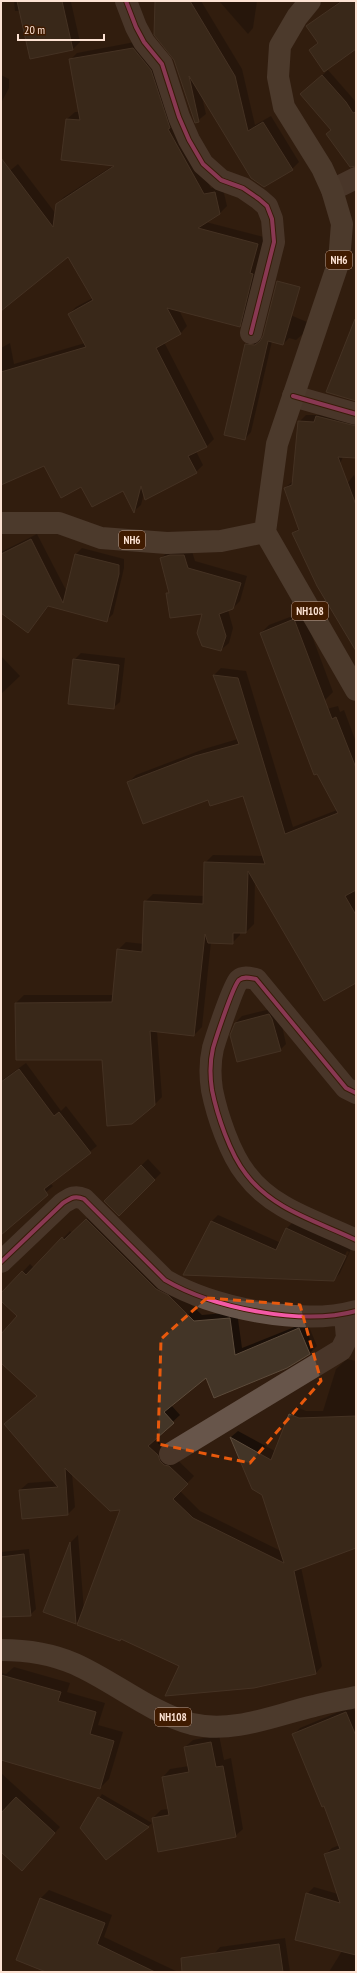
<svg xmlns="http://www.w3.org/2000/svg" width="357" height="1973" font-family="'PT Sans Narrow',sans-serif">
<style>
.shadow{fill:#0007;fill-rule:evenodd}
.building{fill:#433527;stroke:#5c4b3b}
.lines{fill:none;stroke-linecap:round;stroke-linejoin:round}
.minor{stroke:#67554a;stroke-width:22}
.highway{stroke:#6d5d50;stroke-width:22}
.cycleway-casing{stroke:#401b00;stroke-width:6}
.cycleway{stroke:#f35aa7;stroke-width:4}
.marked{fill:none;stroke:#e8590c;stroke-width:3;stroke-dasharray:8 5;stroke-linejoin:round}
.labels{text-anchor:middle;stroke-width:3;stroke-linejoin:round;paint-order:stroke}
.shield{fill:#401b00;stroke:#c4a694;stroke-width:1}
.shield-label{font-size:11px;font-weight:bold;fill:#fce2d3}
</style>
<rect width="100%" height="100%" fill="#311d0f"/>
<!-- shadow -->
<path class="shadow" d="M14,1H79L71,2L80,42L73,49L30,58L20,11H15Z
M156,1H201L242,69L255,125L271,116L299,162L292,169L202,97L206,114L196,122Z
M219,1H257L253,28L248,34Z
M340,1H356V48L310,50L318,42L308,26Z
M140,41L175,122L211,188L222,185L227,206L220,213L206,222L264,237L246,319L239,326L179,310L187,326L180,334L164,342L214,439L207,446L196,451L203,465L196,472L144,493L141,505L134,511L123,490L82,486L44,464L1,484V348L10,343L14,364L85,343L69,314L76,307L93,298L69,255L1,284V178L18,164L56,214L57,204L64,197L114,165L62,159L67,119L75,112H80L70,60L77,53Z
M328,70L356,102V165L307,89Z
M1,75L9,79V88L1,103Z
M276,309L307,322L303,334L296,340L289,338L283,344L272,341L251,432L245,439L246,344L253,338L262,339L269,315Z
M324,409L356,418V426L326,497L333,501L354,475L356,480V640L294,533L299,528L285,488L293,481L299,422L306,415H318Z
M37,534L67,592L76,554L82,548L124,559V568L113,614L106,621L49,606L28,632L1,611V552Z
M191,548L195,561L247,576L240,601L233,608L228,610L233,628L229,643L221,650L203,613L167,594L170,591L161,558L169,551Z
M303,612L333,692L325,700L261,633L269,625Z
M81,653L125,658L120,702L113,708L74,660Z
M1,656L20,676L1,694Z
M221,668L246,671L293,827L337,810L303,715L338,706L340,712L344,710L356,742V889L353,890L356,895V982L255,881L254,924L246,932H240V935L232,943L211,942L202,1027L194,1035L157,1031L162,1097L154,1105L103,1059H17L16,1003L24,995H114L118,950L126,942L144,944L145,902L153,894L204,896L205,863L213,855L263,856L244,795L209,799L128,783L136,775L204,749L238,739L214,675Z
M275,1008L279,1012L286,1044L280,1050L235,1023L242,1016Z
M26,1063L61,1111L66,1106L97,1146L50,1183L53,1186L1,1232V1081Z
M148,1159L161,1173L119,1215L105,1201Z
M94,1212L202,1315L237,1312L242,1348L307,1322L317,1346L310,1353L206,1376L171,1405L180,1415L155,1438L194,1476L180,1491L200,1511L281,1551L263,1494L252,1488L231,1437L238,1431L275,1451L290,1414L297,1407L306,1411H323L336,1369L347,1359L356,1361V1546L301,1567L322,1666L315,1674L181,1665L122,1638L120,1640L81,1619L76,1623L45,1611L71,1542L78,1535L84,1610L121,1509L72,1474L75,1507L68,1514L20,1490L28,1483L54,1481L106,1399L1,1300V1295L30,1264L34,1268L70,1231L72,1233Z
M218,1215L279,1242L287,1228L293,1222L351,1249L340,1273L334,1280L185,1274L212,1221ZM347,1251L349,1252L338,1274H336Z
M29,1549L36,1609L30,1615L1,1616V1552Z
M14,1667L70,1683L67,1692L105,1703L98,1725L123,1732L109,1779L100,1788L1,1759V1673L6,1674Z
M353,1706L356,1714V1972H329L342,1951L307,1894L314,1887L338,1894L325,1855L332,1848L340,1845L324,1805L293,1735L300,1728Z
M219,1735L224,1760L231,1758L243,1829L235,1836L153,1818L161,1810L168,1809L163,1777L170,1769L189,1766L185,1747L193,1740Z
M1,1773L60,1827L28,1864L1,1850Z
M102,1794L152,1823L106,1859L81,1828Z
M49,1890L112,1915L104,1937L178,1972H48L17,1960L41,1898Z
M285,1938L290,1972H216L214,1954L220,1947Z"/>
<!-- building -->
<path class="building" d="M17,1H62L73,50L30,59Z
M155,1H190L235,76L248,131L263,122L293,170L264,187L251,178L189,76L199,122L195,123L174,60L154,35Z
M342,1H356V49L324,72L309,50L318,43L306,26Z
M133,48L151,70L170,128L168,129L204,194L215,192L220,214L198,228L258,244L250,273L253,274L240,327L167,308L181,334L156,348L207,447L188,456L197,473L145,500L141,486L134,513L123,491L92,507L81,487L61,498L44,466L1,485V372L86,347L68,314L93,300L68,257L1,311V158L53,227L56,204L114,166L61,160L66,119L80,120L69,59Z
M322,75L346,102L353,113L356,112V166L350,167L326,134L331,130L300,94Z
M277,281L300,287L283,345L268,341L245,440L224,435L245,344L255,345L260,341L263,336Z
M355,319H356V401L326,392Z
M316,416L356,426V458L338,457L356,505V651L317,586L292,533L299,530L284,488L292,485L298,421L314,422Z
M31,539L63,603L75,554L119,565V574L107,622L48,606L28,633L1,613V554Z
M170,555H184L188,568L241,583L233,609L219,614L226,636L221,651L202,646L197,633L202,614L170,618L166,593H169L160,558Z
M294,619L332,719L336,717L356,768V890L345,896L356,915V983L324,1001L248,871L246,933H233V944L208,943L205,934L194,1036L150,1031L155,1105L132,1124L107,1126L102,1060H16L15,1003L112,1002L117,949L142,952L144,901L203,904L204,862L265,864L243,796L210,806L208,800L143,824L127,782L195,756L239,744L213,675L238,678L285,834L338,813L317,774L314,775L260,633Z
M73,659L119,665L114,709L68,704Z
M269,1014L272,1019L281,1051L237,1062L230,1035L235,1023Z
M19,1069L54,1116L59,1112L91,1153L44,1189L48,1195L1,1235V1082Z
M141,1165L155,1180L119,1216L104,1201Z
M86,1219L156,1289L168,1295L194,1321L230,1318L235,1355L299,1328L310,1354L287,1368L214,1398L206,1378L164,1412L174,1423L148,1446L158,1455L160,1461L164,1465L169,1466L188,1484L173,1499L193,1518L284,1563L262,1495L252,1489L230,1437L271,1460L289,1414L299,1418L356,1416V1548L294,1571L316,1674L254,1688L165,1696L179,1666L121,1639L120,1641L77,1625L120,1510L110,1511L65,1468L68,1515L22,1519L19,1490L58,1487L4,1424L37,1396L1,1363V1334L17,1316L1,1301V1293L22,1271L26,1275L62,1237L64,1240Z
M211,1221L276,1250L286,1228L346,1256L334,1281L183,1275Z
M70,1542L76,1624L43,1612Z
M24,1554L31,1616L1,1617V1557Z
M1,1675L61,1692L58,1701L96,1712L90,1734L114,1741L100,1789L1,1760Z
M346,1712L356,1736V1955L295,1940L306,1893L340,1903L324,1854L340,1849L324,1806L322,1807L292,1734Z
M211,1742L216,1767L223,1766L236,1837L158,1852L152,1818L169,1815L162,1777L189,1772L184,1747Z
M16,1797L55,1833L22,1871L1,1852V1813Z
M98,1797L149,1827L106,1860L80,1828Z
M40,1898L105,1923L97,1944L155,1972H46L16,1960Z
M279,1944L283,1972H182L181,1958Z"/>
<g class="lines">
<!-- minor -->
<path class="minor" d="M126,1L136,27L144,42L162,64L179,117L189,140L203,164L221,180L243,188L259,199L267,206L272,219L274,242L251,333
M332,190L356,178
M293,396L356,414
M356,1093L346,1088L256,979C250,978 244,976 239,980C233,986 216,1038 213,1048C210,1061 210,1077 212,1090C217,1115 230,1154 246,1174C273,1210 317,1221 356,1240
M1,1262L63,1203C71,1198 75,1195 84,1199L165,1280C213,1308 302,1326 356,1311
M170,1454L341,1350L347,1338L345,1315"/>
<!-- highway -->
<path class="highway" d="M310,1L297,17L280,46L278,77L284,107L322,168L332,190L342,224L339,261L277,444L265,532L356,690
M1,523H59L101,538L167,543L221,541L265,532
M1,1650C26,1650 52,1654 75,1664C115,1682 149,1712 192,1724C233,1734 275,1715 314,1706C328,1702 342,1700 356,1697"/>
<!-- cycleway casing -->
<g class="cycleway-casing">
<path id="cycleway" d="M126,1L136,27L144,42L162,64L179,117L189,140L203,164L221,180L243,188L259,199L267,206L272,219L274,242L251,333
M293,396L356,414
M356,1093L346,1088L256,979C250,978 244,976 239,980C233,986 216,1038 213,1048C210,1061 210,1077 212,1090C217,1115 230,1154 246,1174C273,1210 317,1221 356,1240
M1,1262L63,1203C71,1198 75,1195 84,1199L165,1280C213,1308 302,1326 356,1311"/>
</g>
<!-- cycleway -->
<use href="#cycleway" class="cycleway"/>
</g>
<!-- marked area -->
<path d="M0 0H357V1973H0ZM207,1298L300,1305L321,1381L250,1463L158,1444L161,1339Z" fill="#311d0f" fill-opacity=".55" fill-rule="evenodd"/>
<path class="marked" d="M207,1298L300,1305L321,1381L250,1463L158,1444L161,1339Z"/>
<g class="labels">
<!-- shield labels -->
<g class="shield">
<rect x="326" y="251" width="26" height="18" rx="3"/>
<rect x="119" y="531" width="26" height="18" rx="3"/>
<rect x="292" y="602" width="36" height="18" rx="3"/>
<rect x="155" y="1708" width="36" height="18" rx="3"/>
</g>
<g class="shield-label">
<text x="339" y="264">NH6</text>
<text x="132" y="544">NH6</text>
<text x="310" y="615">NH108</text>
<text x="173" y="1721">NH108</text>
</g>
</g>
<!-- border -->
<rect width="357" height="1973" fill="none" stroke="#fce2d3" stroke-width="4"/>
<!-- scale -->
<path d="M18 34v6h86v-6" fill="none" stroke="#fce2d3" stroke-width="2"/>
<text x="24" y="34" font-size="12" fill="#fce2d3" stroke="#401b00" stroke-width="3" paint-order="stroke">20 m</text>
</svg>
